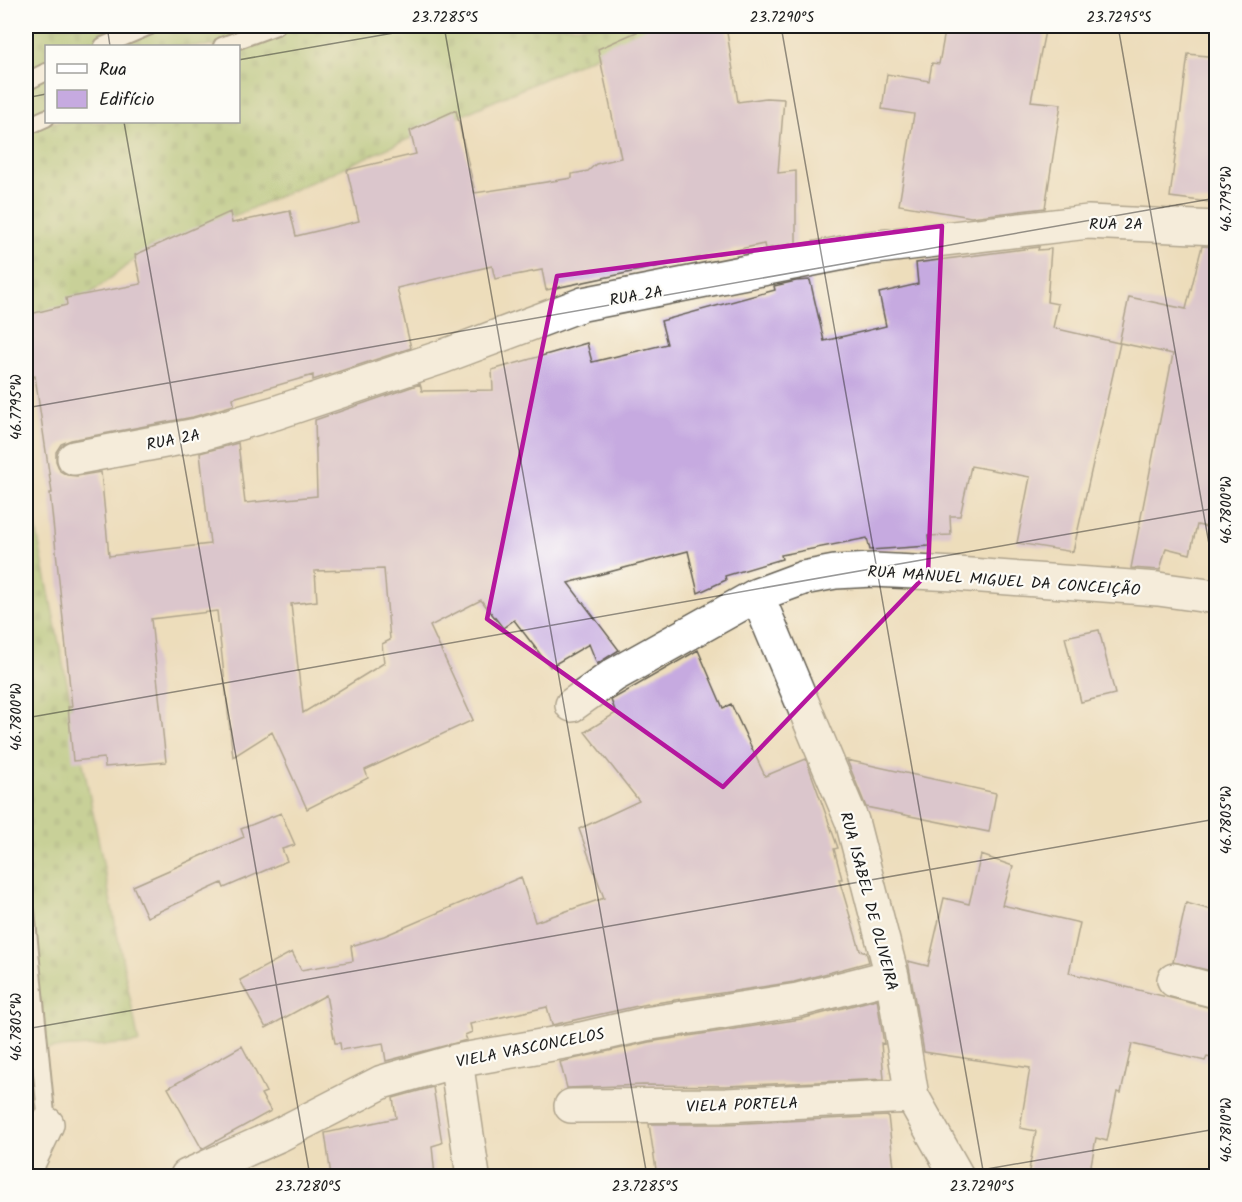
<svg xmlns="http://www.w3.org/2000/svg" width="1242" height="1202" font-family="Kalam,sans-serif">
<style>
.cemetery{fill:url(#cemetery-stones);stroke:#5c6f44;stroke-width:1.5;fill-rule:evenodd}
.building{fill:#c6aae0;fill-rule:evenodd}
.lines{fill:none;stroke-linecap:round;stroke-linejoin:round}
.lane-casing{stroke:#656054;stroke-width:20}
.street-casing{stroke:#656054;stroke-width:36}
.lane{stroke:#fff;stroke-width:16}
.street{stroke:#fff;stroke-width:33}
.marked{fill:none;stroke:#b5179e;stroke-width:4.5;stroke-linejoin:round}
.ticks{fill:none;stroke:#1c1c1c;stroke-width:1.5;stroke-opacity:0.45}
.labels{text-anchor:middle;stroke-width:4.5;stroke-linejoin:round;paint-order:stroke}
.street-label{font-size:16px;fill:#1c1c1c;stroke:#fdfcf7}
.neatline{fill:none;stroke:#1c1c1c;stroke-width:2}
.ticks-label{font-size:15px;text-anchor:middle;fill:#1c1c1c}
</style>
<defs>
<pattern id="cemetery-stones" width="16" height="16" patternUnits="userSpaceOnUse" patternTransform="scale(1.5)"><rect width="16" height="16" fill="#9bc26d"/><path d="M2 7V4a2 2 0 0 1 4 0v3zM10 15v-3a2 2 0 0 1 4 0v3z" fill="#85a65e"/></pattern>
</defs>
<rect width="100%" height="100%" fill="#fdfcf7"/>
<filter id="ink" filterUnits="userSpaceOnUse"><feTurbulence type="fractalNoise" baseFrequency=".0167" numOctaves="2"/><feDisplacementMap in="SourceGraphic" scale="12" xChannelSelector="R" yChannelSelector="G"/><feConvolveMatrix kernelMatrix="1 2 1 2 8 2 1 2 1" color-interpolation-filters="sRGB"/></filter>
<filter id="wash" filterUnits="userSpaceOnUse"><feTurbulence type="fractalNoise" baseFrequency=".008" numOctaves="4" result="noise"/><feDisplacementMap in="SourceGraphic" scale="24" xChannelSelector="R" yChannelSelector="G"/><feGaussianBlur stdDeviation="1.35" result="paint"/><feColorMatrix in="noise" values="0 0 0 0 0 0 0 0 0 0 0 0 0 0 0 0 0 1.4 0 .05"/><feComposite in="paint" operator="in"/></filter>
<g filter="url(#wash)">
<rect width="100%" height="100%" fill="#edddbb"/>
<!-- cemetery -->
<path class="cemetery" d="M26,26H671L607,51L133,261L26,343ZM46,46H238V122H46Z
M26,478L139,1043L26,1050Z"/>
<g id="blocks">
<!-- building -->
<path class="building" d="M650,26H726L738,102L766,98L784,99L778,173L796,171V243L765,249L764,244L546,290L542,270L495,279L492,266L397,288L411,348L313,380V375L233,398L234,405L193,417L71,440L61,444L56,452V461L60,471L67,475L77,476L101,472L109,556L210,544L200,453L238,443L245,503L317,496L315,420L420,384L422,391L493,390L492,370L587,343L592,362L667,344L661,321L775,290L774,286L796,281L810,280L824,341L886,326L879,293L918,284L916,263L1039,247L1038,250L1051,249L1047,302L1058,304L1053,328L1119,343L1129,297L1186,309L1202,246L1216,247V529L1197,525L1190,554L1166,548L1160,570L1131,568L1173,354L1120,343L1073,552L1017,543L1030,477L971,466L960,516H950L951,535L928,536L929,546L870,550L867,538L781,555L782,559L725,576L726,580L698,593L688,551L568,583L619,650L597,664L589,644L550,667L514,620L503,628L481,600L430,626L473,720L365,770L368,778L307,809L272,732L233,757L217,611L151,619L166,762L105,767L104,758L73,761L68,707H72L50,493H52L35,376L29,377L26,315L67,305L66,298L141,284L135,255L230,212L232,223L290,211L296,236L359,221L347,170L416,154L410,131L456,110L475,193L572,178V174L588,171L596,164L621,158L598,49ZM384,569L390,640L382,644L384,663L303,713L291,604L317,601L315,571Z
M946,26H1046L1031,101L1061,104L1045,208L971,217L899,205L914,114L882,109L887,74L929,81L932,63L939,64Z
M1188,54L1216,57V203L1170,197Z
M1099,630L1115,694L1081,702L1065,637Z
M698,650L723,708L731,704L765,776L806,759L838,848L834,849L842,879H839L860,950L866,952L869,962L794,982L642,1005L552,1025L547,1007L470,1024L472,1032L465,1035L467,1040L386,1061L383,1043L341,1050L340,1043H335L326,995L266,1028L240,980L292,952L301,970L353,961L351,946L384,936L521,877L535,922L604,898L579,829L639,801L585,732L616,713L611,700Z
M847,760L996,793L989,832L866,807Z
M281,813L295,845L282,849L287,861L224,888L222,883L147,917L133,886L244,837L241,829Z
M981,855L1013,866L1002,905L1080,923L1069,973L1216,1009V1059L1207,1057L1205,1061L1132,1044L1121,1093L1117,1092L1107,1141L1096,1138L1089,1176H1028L1036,1131L1020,1128L1030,1068L924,1052L908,961L928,966L944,898L969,904Z
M1186,903L1216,911V972L1173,962Z
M877,999L884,1044L881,1043L884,1079L725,1086L643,1085L567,1088L560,1062L649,1042L801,1019Z
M242,1046L266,1092L261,1094L271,1111L202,1149L168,1088Z
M433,1087L442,1143L432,1146L435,1176H331L325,1133L396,1118L393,1098Z
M888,1116L895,1176H657L649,1124H726Z"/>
</g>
</g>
<g filter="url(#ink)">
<use href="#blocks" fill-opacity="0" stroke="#656054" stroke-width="1.5"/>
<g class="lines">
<!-- lane casing -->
<g class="lane-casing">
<path id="lane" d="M103,46L150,26
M222,46L276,26
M26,82L46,72
M26,127L46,118
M26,911L47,1124"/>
</g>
<!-- street casing -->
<g class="street-casing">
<path id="street" d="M74,458L197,435L275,413L442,357L583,304L869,248L1088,222L1216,228
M757,595L852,821L892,976L912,1096L957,1176
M572,705L614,675L757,595L803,578L835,572L873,570L956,574L1158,589L1216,597
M1174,980L1216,991
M456,1061L473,1176
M571,1106L726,1105L912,1096
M26,1168L47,1124
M187,1176L279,1135L382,1082L456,1061L581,1039L645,1024L798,1000L892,976"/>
</g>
<!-- lane -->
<use href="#lane" class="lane"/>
<!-- street -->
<use href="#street" class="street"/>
</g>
</g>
<!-- marked area -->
<path d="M0 0H1242V1202H0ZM942,226L928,573L723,787L487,619L557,276Z" fill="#edddbb" fill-opacity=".55" fill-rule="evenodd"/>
<path class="marked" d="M942,226L928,573L723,787L487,619L557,276Z"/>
<!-- ticks -->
<path class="ticks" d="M107,26L110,46M444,26L647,1176M781,26L984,1176M1118,26L1216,584M238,60L434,26M26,98L46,94M124,122L310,1176M26,408L1216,198M26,718L1216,508M26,1029L1216,819M947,1176L1216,1129"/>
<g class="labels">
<!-- street labels -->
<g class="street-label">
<text x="1116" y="229">RUA 2A</text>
<text transform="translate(636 295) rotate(-10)" y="6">RUA 2A</text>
<text transform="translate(173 439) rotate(-11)" y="6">RUA 2A</text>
<text transform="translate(1004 580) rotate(4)" y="6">RUA MANUEL MIGUEL DA CONCEIÇÃO</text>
<text transform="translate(870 901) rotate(75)" y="6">RUA ISABEL DE OLIVEIRA</text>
<text transform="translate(530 1047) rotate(-11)" y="6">VIELA VASCONCELOS</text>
<text transform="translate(742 1104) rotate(-2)" y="6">VIELA PORTELA</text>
</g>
</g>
<!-- margin -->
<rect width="1242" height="1202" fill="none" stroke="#fdfcf7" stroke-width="66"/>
<!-- legend -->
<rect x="45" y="45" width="195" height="78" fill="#fdfcf7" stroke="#a3a29f" stroke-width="1.5"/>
<rect x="57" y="64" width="30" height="9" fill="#ffffff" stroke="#a3a29f" stroke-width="1.5"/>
<text x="99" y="75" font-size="18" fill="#1c1c1c">Rua</text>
<rect x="57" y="90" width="30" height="18" fill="#c6aae0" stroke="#a3a29f" stroke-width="1.5"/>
<text x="99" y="105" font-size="18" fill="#1c1c1c">Edifício</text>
<rect x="33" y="33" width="1176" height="1136" class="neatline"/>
<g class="ticks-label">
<text x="445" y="22">23.7285°S</text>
<text x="782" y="22">23.7290°S</text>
<text x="1119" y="22">23.7295°S</text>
<text transform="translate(1226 199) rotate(-90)" y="5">46.7795°W</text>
<text transform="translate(16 407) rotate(-90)" y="5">46.7795°W</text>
<text transform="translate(1226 510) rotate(-90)" y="5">46.7800°W</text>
<text transform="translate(16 717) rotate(-90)" y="5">46.7800°W</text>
<text transform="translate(1226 820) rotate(-90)" y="5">46.7805°W</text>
<text transform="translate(16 1027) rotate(-90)" y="5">46.7805°W</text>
<text transform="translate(1226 1130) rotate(-90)" y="5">46.7810°W</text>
<text x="308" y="1191">23.7280°S</text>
<text x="645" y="1191">23.7285°S</text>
<text x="982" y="1191">23.7290°S</text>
</g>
</svg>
